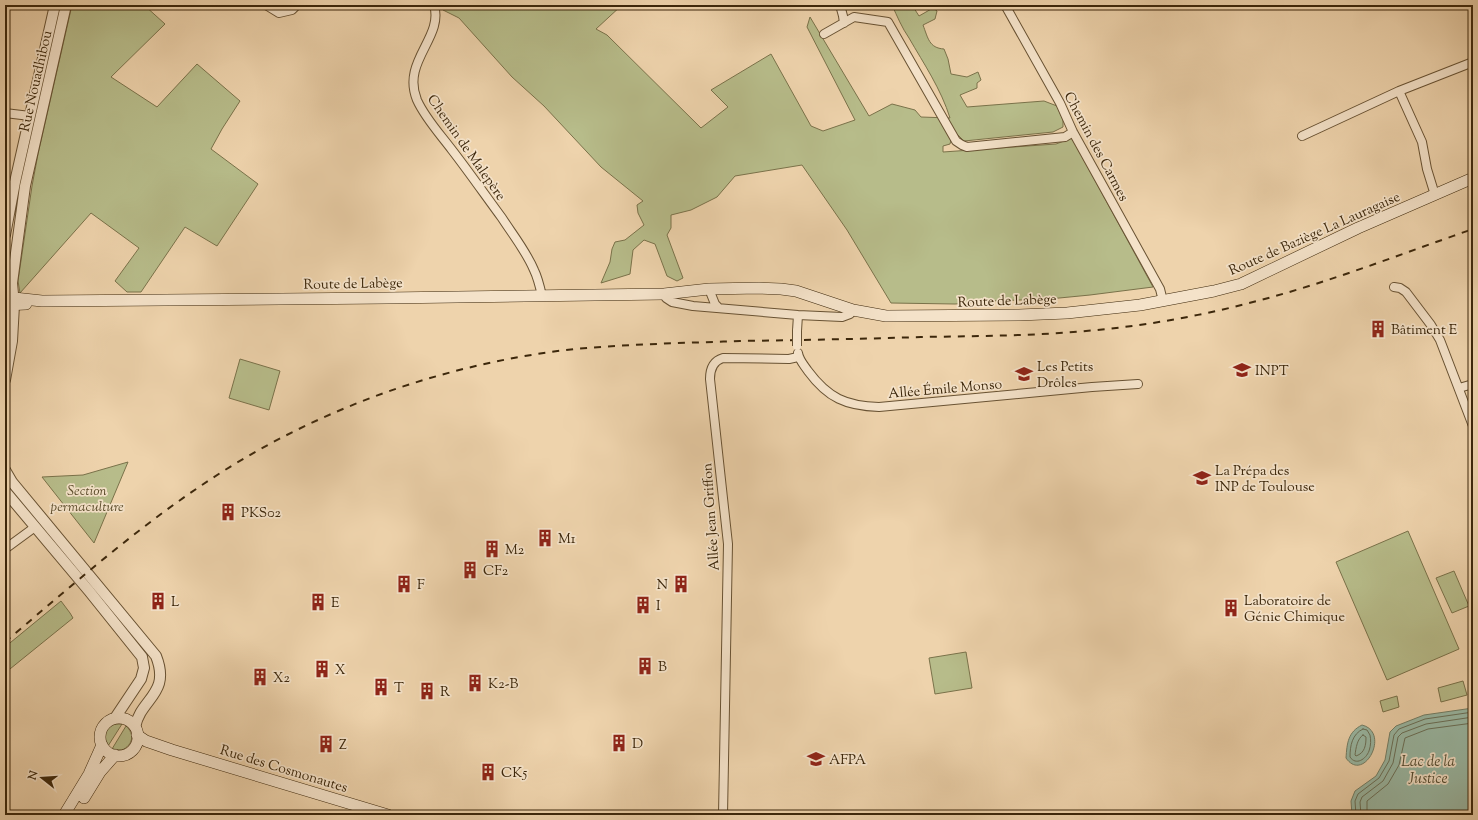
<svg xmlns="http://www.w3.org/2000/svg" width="1478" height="820" font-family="'Sorts Mill Goudy',serif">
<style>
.green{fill:#b7bc8a;stroke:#7a724a}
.water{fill:#9ab9a5;stroke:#747f67}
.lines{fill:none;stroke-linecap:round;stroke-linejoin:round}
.shore{stroke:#6b7058;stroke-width:1}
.minor-casing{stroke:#685233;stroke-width:10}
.tertiary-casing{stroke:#685233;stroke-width:12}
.secondary-casing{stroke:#3c270b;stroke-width:12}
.minor{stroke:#f4e2c9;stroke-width:8}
.tertiary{stroke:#f4e2c9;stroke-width:10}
.secondary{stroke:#f4e2c9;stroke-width:11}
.rail{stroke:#3c270b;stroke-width:2;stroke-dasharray:7 7;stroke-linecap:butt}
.minor-bridge-casing{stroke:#685233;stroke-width:10;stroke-linecap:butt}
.minor-bridge{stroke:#f4e2c9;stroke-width:8}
.labels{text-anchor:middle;stroke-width:3.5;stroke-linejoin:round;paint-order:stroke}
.street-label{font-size:14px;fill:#3c270b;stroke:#f4e2c9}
.poi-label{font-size:14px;fill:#3c270b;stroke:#f4e2c9;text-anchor:start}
.park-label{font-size:14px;font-style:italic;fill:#5b4c2b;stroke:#f4e2c9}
.water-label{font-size:15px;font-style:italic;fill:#544c32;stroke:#f4e2c9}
</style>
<rect width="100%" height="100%" fill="#eed3ac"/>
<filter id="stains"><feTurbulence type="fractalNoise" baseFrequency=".005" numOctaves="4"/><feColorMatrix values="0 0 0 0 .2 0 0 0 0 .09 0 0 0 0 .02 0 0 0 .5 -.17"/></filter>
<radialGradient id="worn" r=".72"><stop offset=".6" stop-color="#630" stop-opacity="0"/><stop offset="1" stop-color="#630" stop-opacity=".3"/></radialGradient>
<!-- green -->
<path class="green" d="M72,5H144L165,24L111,77L157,107L197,64L240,101L222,129L211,149L258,184L217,246L185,227L141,292H127L115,281L139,248L91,213L20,293L18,281L32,186L38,154Z
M440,5H622L596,29L607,35L701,128L728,107L711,90L771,54L811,126L823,131L855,120L807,27L810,17L869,116L892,104L915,110L921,117L950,118C941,89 924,64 909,38C902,28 897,16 892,5H912L919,16L933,8L937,11L935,19L923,25C928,38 929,48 944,49L948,59L951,74L967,77L978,72L981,80L977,83V88L960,95L967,107L1044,101L1057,106L1063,120V127L1053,132L964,141L957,134L952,136L950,144L943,146V152L1056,144L1072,138L1153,287L1090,295L1049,299L991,301L955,304L891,303L847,230L802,165L735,176L717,197L691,210L671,215V228L667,235L683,278L677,281L667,276L655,244L644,240L633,250L630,274L601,283L610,262L612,249L615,242L625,240L644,225L638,213L637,205L643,201L601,167L544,106L512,77L459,18L443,10Z
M240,359L280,371L269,410L229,398Z
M128,462L94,543L42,477L83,475Z
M1408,531L1459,649L1387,680L1336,562Z
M1454,571L1469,606L1452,613L1436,578Z
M61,601L70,613L73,618L5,673V647Z
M966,652L972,688L935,694L929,658Z
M1463,681L1467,695L1441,702L1438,688Z
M1397,696L1399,707L1383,712L1380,701Z
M113,724H122L108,746C103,738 104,730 113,724Z
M126,726C135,734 133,745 122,750L112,749Z"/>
<!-- water -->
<path class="water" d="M1473,708V815H1352L1351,801L1355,791L1376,776L1385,760L1390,732L1396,726L1424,715Z
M1362,725C1391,732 1364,784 1346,758C1347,743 1348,732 1362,725Z"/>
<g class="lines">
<!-- shore -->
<path class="shore" d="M1363,729L1367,730L1370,735C1371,740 1371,745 1369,751C1366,759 1356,766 1350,757C1350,746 1352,734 1363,729Z
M1363,735L1366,737C1366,745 1365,753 1356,756L1355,755C1356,748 1357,739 1363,735Z
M1356,815L1355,801L1358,794L1379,778L1389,761L1394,735L1399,729L1425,719L1473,712
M1361,815L1360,802L1362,797L1383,781L1393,763L1398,737L1402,733L1426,724L1473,717
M1367,815V801L1388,784L1399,765L1405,738L1428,729L1473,723"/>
<!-- minor casing -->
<g class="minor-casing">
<path id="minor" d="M266,5L279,13L292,10L297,5
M434,5C444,38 401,61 417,100C425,118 440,134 452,150C469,172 485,195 502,218C513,235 526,251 534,270C538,278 540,287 542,296
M840,5L843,16L844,23
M1005,5L1060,103L1073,132L1098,177L1160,289L1163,301
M824,34L854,17L888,22L956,141L962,145L967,147L1065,137L1073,132
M1399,91L1422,142L1427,169L1435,195
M5,113L30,116
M1302,136L1399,91L1473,62
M1394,287L1400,288L1406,292L1431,325L1440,340L1473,426
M709,289L715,304L718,307
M664,294L666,298L672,302L693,306L798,315L842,317L850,314L853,310
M797,331L798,315
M798,353C799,360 804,365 808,371C828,398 846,406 879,407L1092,387L1138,384
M1459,388L1473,384
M5,549L35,527
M723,815L728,544L710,379C710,369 713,361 723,358L789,359L798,357"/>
</g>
<!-- tertiary casing -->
<g class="tertiary-casing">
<path id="tertiary" d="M5,235L15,182L55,5
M5,380L12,341L14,305L12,283L25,186L66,5
M5,470L12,482L156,656C171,694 141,698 135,727
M5,491L89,591L142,657L144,668L141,679L115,718"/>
</g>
<!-- secondary casing -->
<g class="secondary-casing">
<path id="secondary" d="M5,297L42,301L387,298L664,294L709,289L759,288L781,289L796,291L853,310L886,316L1019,315L1067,313L1140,305L1214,291L1241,284L1358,228L1473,178
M5,305L26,304
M100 737a19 19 0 1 1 38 0a19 19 0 1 1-38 0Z
M137,735L146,741L172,750L388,815
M84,798L100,772L115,755
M64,815L89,774L102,745"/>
</g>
<!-- minor -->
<use href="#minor" class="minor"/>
<!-- tertiary -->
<use href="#tertiary" class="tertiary"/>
<!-- secondary -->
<use href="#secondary" class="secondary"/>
<!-- rail -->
<path class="rail" d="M5,642C69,588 132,532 202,485C258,447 320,416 384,393C446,371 510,356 575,349C630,344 685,343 740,341C801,340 861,339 921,337C976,336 1031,336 1086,331C1144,326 1201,316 1257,301C1330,282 1401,254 1473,229"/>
<!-- minor-bridge casing -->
<g class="minor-bridge-casing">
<path id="minor-bridge" d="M797,331V346"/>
</g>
<!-- minor-bridge -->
<use href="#minor-bridge" class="minor-bridge"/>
</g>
<!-- icons -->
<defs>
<g id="building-bare" transform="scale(1.38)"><path d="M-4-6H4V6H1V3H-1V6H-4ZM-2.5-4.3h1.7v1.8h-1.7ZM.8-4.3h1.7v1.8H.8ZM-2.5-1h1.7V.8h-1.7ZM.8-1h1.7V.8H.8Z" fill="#8f2418" stroke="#f4e2c9" stroke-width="2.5" paint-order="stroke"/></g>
<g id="university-bare" transform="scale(1.38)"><path d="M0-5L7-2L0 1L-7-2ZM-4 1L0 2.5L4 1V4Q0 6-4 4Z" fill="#8f2418" stroke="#f4e2c9" stroke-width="2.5" paint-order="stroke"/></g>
<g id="school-bare" transform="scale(1.38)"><path d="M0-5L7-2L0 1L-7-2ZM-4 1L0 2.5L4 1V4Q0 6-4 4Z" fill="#8f2418" stroke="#f4e2c9" stroke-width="2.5" paint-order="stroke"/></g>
</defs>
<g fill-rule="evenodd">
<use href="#building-bare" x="1378" y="329"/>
<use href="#university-bare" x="1242" y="370"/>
<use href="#school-bare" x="1024" y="374"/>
<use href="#university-bare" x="1202" y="478"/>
<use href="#building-bare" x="228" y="512"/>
<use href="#building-bare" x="545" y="538"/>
<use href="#building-bare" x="492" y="549"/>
<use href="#building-bare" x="470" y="570"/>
<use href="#building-bare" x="404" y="584"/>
<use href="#building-bare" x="681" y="584"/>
<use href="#building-bare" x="158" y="601"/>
<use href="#building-bare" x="318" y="602"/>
<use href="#building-bare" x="643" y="605"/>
<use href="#building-bare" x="1231" y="608"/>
<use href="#building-bare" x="645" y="666"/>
<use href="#building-bare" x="322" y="669"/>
<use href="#building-bare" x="260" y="677"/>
<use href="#building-bare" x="475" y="683"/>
<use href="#building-bare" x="381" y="687"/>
<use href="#building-bare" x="427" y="691"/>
<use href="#building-bare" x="619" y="743"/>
<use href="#building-bare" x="326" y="744"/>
<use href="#university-bare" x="816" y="759"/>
<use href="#building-bare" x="488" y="772"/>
</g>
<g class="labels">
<!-- street labels -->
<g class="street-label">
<text transform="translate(35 81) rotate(-77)" y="5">Rue Nouadhibou</text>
<text transform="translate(1097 146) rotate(62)" y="5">Chemin des Carmes</text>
<text transform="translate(467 147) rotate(55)" y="5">Chemin de Malepère</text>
<text transform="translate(1314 233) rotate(-24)" y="5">Route de Baziège La Lauragaise</text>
<text transform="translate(353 283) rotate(-1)" y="5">Route de Labège</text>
<text transform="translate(1007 300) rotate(-2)" y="5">Route de Labège</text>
<text transform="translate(945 388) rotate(-5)" y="5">Allée Émile Monso</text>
<text transform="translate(710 517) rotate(-94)" y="5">Allée Jean Griffon</text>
<text transform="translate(284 768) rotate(17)" y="5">Rue des Cosmonautes</text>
</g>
<!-- poi labels -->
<g class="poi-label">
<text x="1391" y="334">Bâtiment E</text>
<text x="1037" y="371">Les Petits<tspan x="1037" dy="16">Drôles</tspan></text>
<text x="1255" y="375">INPT</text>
<text x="1215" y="475">La Prépa des<tspan x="1215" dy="16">INP de Toulouse</tspan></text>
<text x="241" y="517">PKS02</text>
<text x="558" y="543">M1</text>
<text x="505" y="554">M2</text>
<text x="483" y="575">CF2</text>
<text x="417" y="589">F</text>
<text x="668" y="589" text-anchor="end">N</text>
<text x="1244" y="605">Laboratoire de<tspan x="1244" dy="16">Génie Chimique</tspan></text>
<text x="171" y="606">L</text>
<text x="331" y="607">E</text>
<text x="656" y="610">I</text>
<text x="658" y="671">B</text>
<text x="335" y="674">X</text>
<text x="273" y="682">X2</text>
<text x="488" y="688">K2-B</text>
<text x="394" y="692">T</text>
<text x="440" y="696">R</text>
<text x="632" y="748">D</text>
<text x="339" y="749">Z</text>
<text x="829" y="764">AFPA</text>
<text x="501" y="777">CK5</text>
</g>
<!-- park labels -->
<g class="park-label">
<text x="87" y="495">Section<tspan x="87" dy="16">permaculture</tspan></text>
</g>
<!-- water labels -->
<g class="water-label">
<text x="1428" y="766">Lac de la<tspan x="1428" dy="17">Justice</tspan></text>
</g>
</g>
<!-- margin -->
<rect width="1478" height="820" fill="none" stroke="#eed3ac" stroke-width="20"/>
<rect x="6" y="6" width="1466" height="808" fill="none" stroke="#3c270b" stroke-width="2"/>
<rect x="10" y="10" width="1458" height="800" fill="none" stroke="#3c270b"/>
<!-- north arrow -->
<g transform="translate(42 778) rotate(287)" stroke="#f4e2c9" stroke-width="3" paint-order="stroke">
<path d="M0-3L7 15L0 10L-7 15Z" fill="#3c270b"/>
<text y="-6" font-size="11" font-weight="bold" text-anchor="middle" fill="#3c270b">N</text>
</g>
<rect width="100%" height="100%" filter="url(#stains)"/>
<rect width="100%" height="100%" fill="url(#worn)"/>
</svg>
